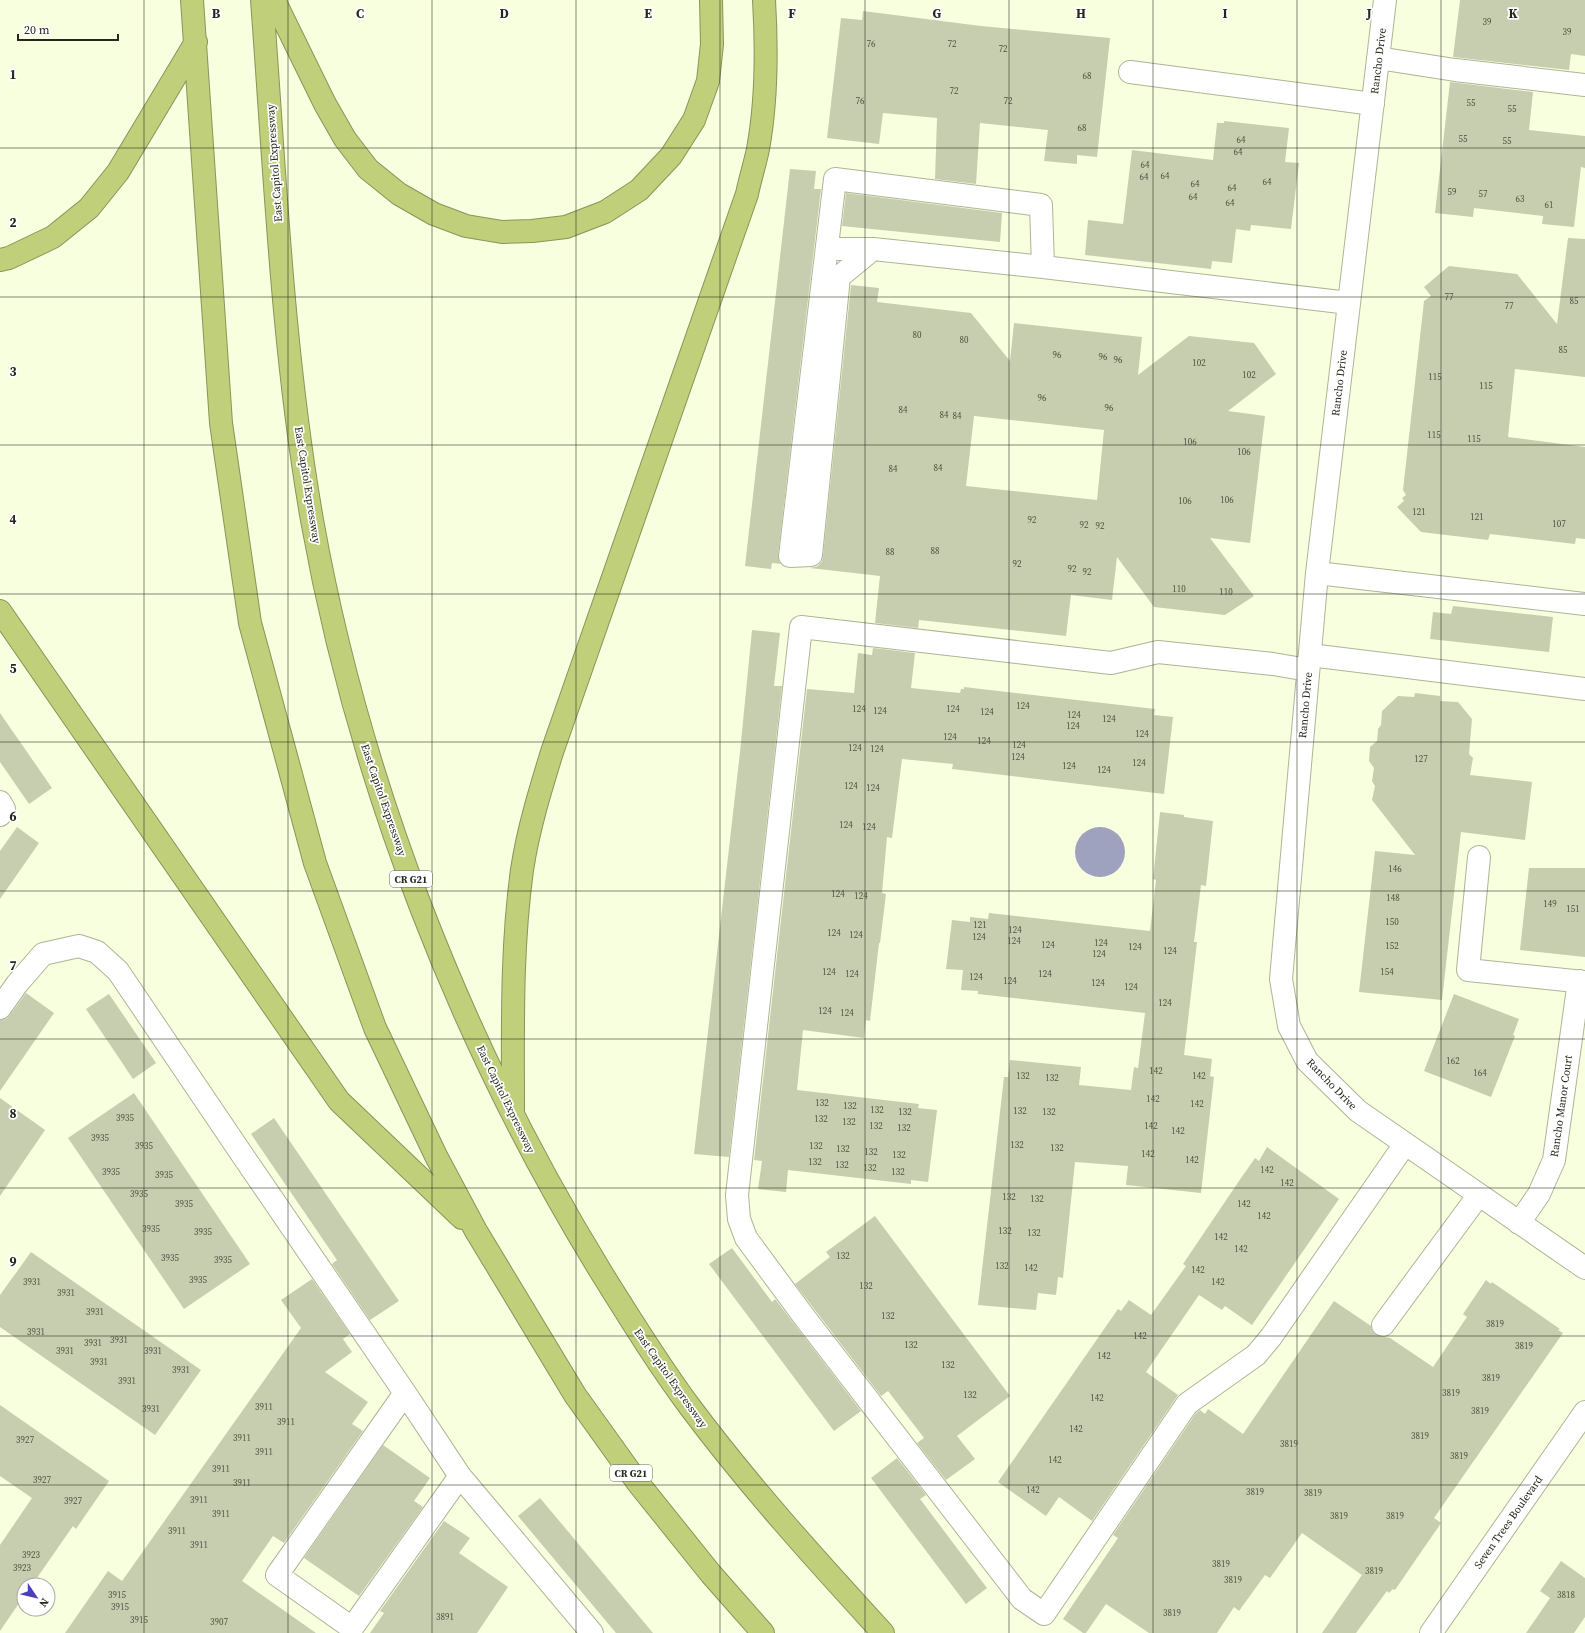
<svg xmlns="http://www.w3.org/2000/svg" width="1585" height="1633" font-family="'Source Serif 4',serif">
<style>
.water{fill:#9fa2bf}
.building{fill:#c7ceb0;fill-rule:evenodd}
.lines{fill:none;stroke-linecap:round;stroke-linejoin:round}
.minor-casing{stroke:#aeb596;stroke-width:24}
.highway-casing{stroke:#8a9459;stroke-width:24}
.minor{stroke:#fff;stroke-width:22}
.highway{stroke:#c0cf7a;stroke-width:22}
.grid{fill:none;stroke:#25271b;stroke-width:1;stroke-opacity:0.55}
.labels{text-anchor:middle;stroke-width:3.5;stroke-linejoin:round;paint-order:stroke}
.number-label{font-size:9px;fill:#4e5140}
.shield{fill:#fff;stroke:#66685f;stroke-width:1}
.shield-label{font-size:10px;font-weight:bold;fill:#25271b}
.street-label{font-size:11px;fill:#25271b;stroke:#fff}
.grid-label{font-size:13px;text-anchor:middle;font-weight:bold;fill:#25271b;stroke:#fff;stroke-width:3.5;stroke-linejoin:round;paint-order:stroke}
</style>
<rect width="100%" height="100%" fill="#f7ffde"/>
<!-- water -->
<path class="water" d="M1075 852a25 25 0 1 1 50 0a25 25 0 1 1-50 0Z"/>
<!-- building -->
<path class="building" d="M1460,0H1585V56L1571,54L1569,70L1453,57Z
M863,11L981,26L1110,38L1097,157L1077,155V164L1044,161L1048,130L980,123L976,184L935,179L937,118L883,113L879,144L827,138L841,18L862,20Z
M1450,82L1533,92L1529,130L1585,136V168L1581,167L1574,227L1542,224L1543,216L1474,208L1473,217L1435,213Z
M1224,121L1289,128L1285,162L1299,163L1291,229L1251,225L1250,231L1236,229L1232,263L1212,261L1211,269L1085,255L1088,220L1123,224L1132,150L1213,160L1217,123H1224Z
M790,169L816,171L814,189H821L778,555L779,561L781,564L772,563L771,569L745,566Z
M846,193L1002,213L1000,242L842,226Z
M1568,238L1585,239V377L1515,369L1508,437L1585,447V539L1576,538L1575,544L1490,534L1488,540L1421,532L1397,507L1404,501L1402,498L1406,495L1403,490L1424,301L1431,296L1424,287L1449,266L1517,274L1557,324Z
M851,285L879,288L877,302L971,313L1010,361L1014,323L1142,337L1138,375L1189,336L1254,343L1276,374L1228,411L1265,416L1250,543L1210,538L1254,596L1225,615L1154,607L1117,557L1112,600L1071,595L1066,636L919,620L918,628L875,623L880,576L810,568L818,566L822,561L823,556ZM974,416L1104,430L1097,500L966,486Z
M1453,606L1553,617L1549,652L1430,639L1433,612L1451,614Z
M752,630L780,633L774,686H782L729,1157L694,1154L740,752Z
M873,648L915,653L911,688L960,693L961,689H964V687L1155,709L1154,715L1173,717L1164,794L952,769L953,764L902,759L892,838L887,837L882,893L886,894L880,943H879L870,1021L866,1020L864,1038L803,1030L797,1090L919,1104L918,1108L937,1110L928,1182L911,1180V1184L788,1170L786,1192L758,1189L762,1161L754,1160L807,689L854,693L858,653L872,655Z
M1415,693L1440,696V701L1458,702L1472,719L1469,754L1473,758L1470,775L1532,782L1525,840L1461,832L1442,1000L1359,992L1375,851L1415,855L1372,800L1375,786L1372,781L1374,768L1369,761L1370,747L1377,741L1378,729L1381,725L1382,711L1398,696L1414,697Z
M0,713L52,788L29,804L0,762Z
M1160,812L1184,815V817L1213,821L1206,886L1201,885L1194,942H1197L1184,1055L1212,1059L1210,1076L1214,1077L1201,1193L1126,1185L1128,1166L1075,1162L1063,1278L1058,1277L1056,1295L1038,1293L1036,1310L978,1305L1004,1077H1008L1010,1060L1081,1067L1079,1085L1131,1090L1134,1067L1138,1068L1145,1013L978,994V991L961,990L963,970L946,969L952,920L970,922V917L988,919L989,913L1150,931L1156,880L1153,879Z
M17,827L39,843L0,899V851Z
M1529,868H1585V957L1520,950Z
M26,993L54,1013L0,1091V1020L6,1019L10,1015Z
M109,994L156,1063L133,1079L86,1009Z
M1454,994L1519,1019L1513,1035L1515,1036L1491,1097L1424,1071Z
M134,1093L250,1264L184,1309L68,1138Z
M0,1098L45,1130L0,1196Z
M274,1118L399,1301L370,1320L332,1264L337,1260L251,1134Z
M1267,1147L1339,1199L1252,1325L1225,1306L1222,1310L1199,1295L1146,1372L1178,1395L1092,1521L1059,1497L1046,1516L998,1482L1118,1309L1121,1311L1129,1300L1151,1315L1186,1266L1183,1264L1239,1181L1255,1158L1259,1161Z
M875,1216L1010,1396L957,1436L975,1459L946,1480L917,1443L924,1438L888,1391L881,1396L795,1284L830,1257L826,1252Z
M732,1248L772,1302L775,1299L861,1411L834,1431L709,1264Z
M31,1252L201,1370L155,1435L0,1327V1295Z
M312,1279L350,1334L343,1339L352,1352L325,1372L368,1402L352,1424L363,1431L284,1543L273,1536L242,1581L316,1633H65L108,1571L122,1581L301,1328L281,1300Z
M1486,1280L1491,1284L1492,1282L1560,1329L1558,1330L1563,1333L1434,1518L1441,1523L1395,1590L1393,1589L1389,1593L1387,1591L1356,1633H1322L1362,1575L1302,1533L1270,1578L1265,1575L1239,1611L1234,1607L1217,1633H1149L1106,1604L1086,1633H1083L1063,1619L1118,1538L1113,1535L1196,1413L1200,1410L1205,1414L1208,1409L1243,1434L1334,1301L1371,1326L1372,1330L1376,1335L1390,1338L1433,1367L1467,1317L1463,1314Z
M0,1405L109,1481L76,1529L73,1526L32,1585H24V1596L0,1631V1545L32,1498L0,1476Z
M383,1445L430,1478L414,1501L423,1507L359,1596L304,1558Z
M897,1458L926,1495L920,1499L987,1588L966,1604L871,1478Z
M540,1498L653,1633H616L518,1516Z
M444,1521L470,1538L459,1553L508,1587L477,1633H370L384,1613L380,1611Z
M1561,1561L1585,1578V1617L1574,1633H1526L1550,1598L1540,1591Z"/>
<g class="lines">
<!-- minor casing -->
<g class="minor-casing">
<path id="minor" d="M1385,0L1317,573L1281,979L1289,1026L1307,1061L1358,1111L1585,1268
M1378,58L1455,70L1585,85
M1130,72L1373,104
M827,249H873L1043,267L1349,303
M873,249L839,277L811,555L790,556L835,179L1041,205L1043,267
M1317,573L1585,604
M1310,655L1585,689
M1308,670L1273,664L1158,652L1111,663L801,627L737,1195L739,1219L746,1238L805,1318L1022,1599L1044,1614L1187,1404L1256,1355L1271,1337L1405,1144
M0,802L4,809L0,815
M1479,857L1468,970L1585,982
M0,1008L17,984L43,954L79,946L97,952L118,971L241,1153L405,1393L460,1476L592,1633
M1519,1223L1539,1194L1554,1160L1579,981
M1383,1325L1478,1196
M405,1393L277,1575L352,1628L460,1476
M1431,1633L1585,1412"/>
</g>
<!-- highway casing -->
<g class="highway-casing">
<path id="highway" d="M192,0L221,423L250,623L315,863L375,1028L436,1156L476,1231L575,1395L638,1483L711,1574L763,1633
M262,0C275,173 282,348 312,520C359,783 461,1044 601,1272C629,1317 658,1364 690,1407C749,1486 816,1560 883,1633
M274,0L325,104L345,139L368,169L399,194L434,214L466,226L502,232L532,231L566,227L605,212L639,190L671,156L694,120L708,81L712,44L711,0
M0,260L9,258L53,237L89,208L118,172L196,42
M0,611L339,1101L462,1218
M513,1110C513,1030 511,950 522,870C528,830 540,791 552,752L747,194C750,179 755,164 758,149C767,100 767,50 764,0"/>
</g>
<!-- minor -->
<use href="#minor" class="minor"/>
<!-- highway -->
<use href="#highway" class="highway"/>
</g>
<!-- grid -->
<path class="grid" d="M144,0V1633M288,0V1633M432,0V1633M576,0V1633M720,0V1633M865,0V1633M1009,0V1633M1153,0V1633M1297,0V1633M1441,0V1633M0,148H1585M0,297H1585M0,445H1585M0,594H1585M0,742H1585M0,891H1585M0,1039H1585M0,1188H1585M0,1336H1585M0,1485H1585"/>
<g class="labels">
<!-- number labels -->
<g class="number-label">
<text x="1487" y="25">39</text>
<text x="1567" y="35">39</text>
<text x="871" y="47">76</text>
<text x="952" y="47">72</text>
<text x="1003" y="52">72</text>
<text x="1087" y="79">68</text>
<text x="954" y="94">72</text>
<text x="860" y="104">76</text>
<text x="1008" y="104">72</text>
<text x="1471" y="106">55</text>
<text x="1512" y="112">55</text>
<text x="1082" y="131">68</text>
<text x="1463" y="142">55</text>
<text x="1241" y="143">64</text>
<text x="1507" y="144">55</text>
<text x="1238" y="155">64</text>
<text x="1145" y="168">64</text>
<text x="1165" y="179">64</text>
<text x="1144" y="180">64</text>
<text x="1267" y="185">64</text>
<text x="1195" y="187">64</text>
<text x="1232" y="191">64</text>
<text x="1452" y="195">59</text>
<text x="1483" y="197">57</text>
<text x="1193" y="200">64</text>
<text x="1520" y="202">63</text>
<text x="1230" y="206">64</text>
<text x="1549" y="208">61</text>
<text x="1449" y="300">77</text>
<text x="1574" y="304">85</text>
<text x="1509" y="309">77</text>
<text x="917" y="338">80</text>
<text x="964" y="343">80</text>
<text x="1563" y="353">85</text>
<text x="1057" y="358">96</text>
<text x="1103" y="360">96</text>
<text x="1118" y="363">96</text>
<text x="1199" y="366">102</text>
<text x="1249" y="378">102</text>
<text x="1435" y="380">115</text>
<text x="1486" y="389">115</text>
<text x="1042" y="401">96</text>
<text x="1109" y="411">96</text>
<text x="903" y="413">84</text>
<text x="944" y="418">84</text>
<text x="957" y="419">84</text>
<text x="1434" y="438">115</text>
<text x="1474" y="442">115</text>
<text x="1190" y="445">106</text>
<text x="1244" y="455">106</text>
<text x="938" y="471">84</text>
<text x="893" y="472">84</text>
<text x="1227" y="503">106</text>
<text x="1185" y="504">106</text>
<text x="1419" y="515">121</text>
<text x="1477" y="520">121</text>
<text x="1032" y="523">92</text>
<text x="1559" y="527">107</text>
<text x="1084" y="528">92</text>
<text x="1100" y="529">92</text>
<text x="935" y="554">88</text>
<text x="890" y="555">88</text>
<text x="1017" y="567">92</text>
<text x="1072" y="572">92</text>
<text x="1087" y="575">92</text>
<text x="1179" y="592">110</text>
<text x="1226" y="595">110</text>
<text x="1023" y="709">124</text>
<text x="859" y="712">124</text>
<text x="953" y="712">124</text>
<text x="880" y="714">124</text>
<text x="987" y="715">124</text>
<text x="1074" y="718">124</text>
<text x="1109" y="722">124</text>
<text x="1073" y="729">124</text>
<text x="1142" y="737">124</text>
<text x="950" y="740">124</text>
<text x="984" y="744">124</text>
<text x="1019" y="748">124</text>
<text x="855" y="751">124</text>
<text x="877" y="752">124</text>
<text x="1018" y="760">124</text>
<text x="1421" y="762">127</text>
<text x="1139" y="766">124</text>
<text x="1069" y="769">124</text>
<text x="1104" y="773">124</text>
<text x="851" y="789">124</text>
<text x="873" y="791">124</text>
<text x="846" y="828">124</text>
<text x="869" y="830">124</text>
<text x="1395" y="872">146</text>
<text x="838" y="897">124</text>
<text x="861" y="899">124</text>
<text x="1393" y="901">148</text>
<text x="1550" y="907">149</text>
<text x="1573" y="912">151</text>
<text x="1392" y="925">150</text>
<text x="980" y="928">121</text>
<text x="1015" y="933">124</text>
<text x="834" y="936">124</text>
<text x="856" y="938">124</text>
<text x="979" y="940">124</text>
<text x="1014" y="944">124</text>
<text x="1101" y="946">124</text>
<text x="1048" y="948">124</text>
<text x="1392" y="949">152</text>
<text x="1135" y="950">124</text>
<text x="1170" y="954">124</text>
<text x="1099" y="957">124</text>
<text x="829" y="975">124</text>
<text x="1387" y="975">154</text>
<text x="852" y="977">124</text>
<text x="1045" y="977">124</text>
<text x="976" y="980">124</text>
<text x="1010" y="984">124</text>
<text x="1098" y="986">124</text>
<text x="1131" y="990">124</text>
<text x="1165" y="1006">124</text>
<text x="825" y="1014">124</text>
<text x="847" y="1016">124</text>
<text x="1453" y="1064">162</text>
<text x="1156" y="1074">142</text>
<text x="1480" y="1076">164</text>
<text x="1023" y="1079">132</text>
<text x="1199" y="1079">142</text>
<text x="1052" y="1081">132</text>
<text x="1153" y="1102">142</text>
<text x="822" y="1106">132</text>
<text x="1197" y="1107">142</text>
<text x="850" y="1109">132</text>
<text x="877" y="1113">132</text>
<text x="1020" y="1114">132</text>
<text x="905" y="1115">132</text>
<text x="1049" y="1115">132</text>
<text x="125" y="1121">3935</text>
<text x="821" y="1122">132</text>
<text x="849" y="1125">132</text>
<text x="876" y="1129">132</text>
<text x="1151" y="1129">142</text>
<text x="904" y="1131">132</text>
<text x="1178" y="1134">142</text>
<text x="100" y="1141">3935</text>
<text x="1017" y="1148">132</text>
<text x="144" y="1149">3935</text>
<text x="816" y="1149">132</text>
<text x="1057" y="1151">132</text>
<text x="843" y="1152">132</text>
<text x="871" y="1155">132</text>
<text x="1148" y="1157">142</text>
<text x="899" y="1158">132</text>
<text x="1192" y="1163">142</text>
<text x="815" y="1165">132</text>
<text x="842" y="1168">132</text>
<text x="870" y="1171">132</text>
<text x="1267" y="1173">142</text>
<text x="111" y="1175">3935</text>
<text x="898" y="1175">132</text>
<text x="164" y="1178">3935</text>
<text x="1287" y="1186">142</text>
<text x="139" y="1197">3935</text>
<text x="1009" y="1200">132</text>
<text x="1037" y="1202">132</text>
<text x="184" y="1207">3935</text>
<text x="1244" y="1207">142</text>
<text x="1264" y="1219">142</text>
<text x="151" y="1232">3935</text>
<text x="1005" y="1234">132</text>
<text x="203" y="1235">3935</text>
<text x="1034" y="1236">132</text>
<text x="1221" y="1240">142</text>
<text x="1241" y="1252">142</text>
<text x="843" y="1259">132</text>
<text x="170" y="1261">3935</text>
<text x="223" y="1263">3935</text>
<text x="1002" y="1269">132</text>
<text x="1031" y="1271">142</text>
<text x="1198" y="1273">142</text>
<text x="198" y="1283">3935</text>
<text x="32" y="1285">3931</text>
<text x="1218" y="1285">142</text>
<text x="866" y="1289">132</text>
<text x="66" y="1296">3931</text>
<text x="95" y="1315">3931</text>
<text x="888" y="1319">132</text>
<text x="1495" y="1327">3819</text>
<text x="36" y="1335">3931</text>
<text x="1140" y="1339">142</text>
<text x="119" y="1343">3931</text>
<text x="93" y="1346">3931</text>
<text x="911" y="1348">132</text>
<text x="1524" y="1349">3819</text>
<text x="65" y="1354">3931</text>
<text x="153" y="1354">3931</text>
<text x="1104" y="1359">142</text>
<text x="99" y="1365">3931</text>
<text x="948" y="1368">132</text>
<text x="181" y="1373">3931</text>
<text x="1491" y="1381">3819</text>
<text x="127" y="1384">3931</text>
<text x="1451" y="1396">3819</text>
<text x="970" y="1398">132</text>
<text x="1097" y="1401">142</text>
<text x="264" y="1410">3911</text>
<text x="151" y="1412">3931</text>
<text x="1480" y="1414">3819</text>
<text x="286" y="1425">3911</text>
<text x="1076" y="1432">142</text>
<text x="1420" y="1439">3819</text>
<text x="242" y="1441">3911</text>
<text x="25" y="1443">3927</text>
<text x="1289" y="1447">3819</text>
<text x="264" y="1455">3911</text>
<text x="1459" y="1459">3819</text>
<text x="1055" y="1463">142</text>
<text x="221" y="1472">3911</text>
<text x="42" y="1483">3927</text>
<text x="242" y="1486">3911</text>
<text x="1033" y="1493">142</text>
<text x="1255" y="1495">3819</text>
<text x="1313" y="1496">3819</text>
<text x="199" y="1503">3911</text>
<text x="73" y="1504">3927</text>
<text x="221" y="1517">3911</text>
<text x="1339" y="1519">3819</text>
<text x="1395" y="1519">3819</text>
<text x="177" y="1534">3911</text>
<text x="199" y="1548">3911</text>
<text x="31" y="1558">3923</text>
<text x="1221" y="1567">3819</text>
<text x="22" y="1571">3923</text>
<text x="1374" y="1574">3819</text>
<text x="1233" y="1583">3819</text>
<text x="117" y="1598">3915</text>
<text x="1566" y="1598">3818</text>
<text x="120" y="1610">3915</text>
<text x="1172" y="1616">3819</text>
<text x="445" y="1620">3891</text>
<text x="139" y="1623">3915</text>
<text x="219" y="1625">3907</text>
</g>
<!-- shield labels -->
<g class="shield">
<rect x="390" y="871" width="42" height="16" rx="3"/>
<rect x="610" y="1465" width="42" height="16" rx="3"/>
</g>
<g class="shield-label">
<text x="411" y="883">CR G21</text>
<text x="631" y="1477">CR G21</text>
</g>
<!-- street labels -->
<g class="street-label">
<text transform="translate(1378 61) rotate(-83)" y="4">Rancho Drive</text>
<text transform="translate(274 163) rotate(-94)" y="4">East Capitol Expressway</text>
<text transform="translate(1339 383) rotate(-83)" y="4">Rancho Drive</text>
<text transform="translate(308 485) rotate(81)" y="4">East Capitol Expressway</text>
<text transform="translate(1305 705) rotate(-85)" y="4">Rancho Drive</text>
<text transform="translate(384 800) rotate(71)" y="4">East Capitol Expressway</text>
<text transform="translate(1332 1084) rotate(46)" y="4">Rancho Drive</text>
<text transform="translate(506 1099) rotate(64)" y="4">East Capitol Expressway</text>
<text transform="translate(1561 1106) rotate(-82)" y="4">Rancho Manor Court</text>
<text transform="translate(671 1378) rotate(55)" y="4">East Capitol Expressway</text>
<text transform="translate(1508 1522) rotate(-55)" y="4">Seven Trees Boulevard</text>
</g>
</g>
<g class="grid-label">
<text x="216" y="18">B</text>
<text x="360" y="18">C</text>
<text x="504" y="18">D</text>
<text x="648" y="18">E</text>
<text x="792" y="18">F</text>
<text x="937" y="18">G</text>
<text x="1081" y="18">H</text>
<text x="1225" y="18">I</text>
<text x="1369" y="18">J</text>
<text x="1513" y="18">K</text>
<text x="13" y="79">1</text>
<text x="13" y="227">2</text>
<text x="13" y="376">3</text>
<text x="13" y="524">4</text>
<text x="13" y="673">5</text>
<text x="13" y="821">6</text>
<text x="13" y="970">7</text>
<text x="13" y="1118">8</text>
<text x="13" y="1266">9</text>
</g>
<!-- north arrow -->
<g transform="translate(36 1597) rotate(125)"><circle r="19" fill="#ffffff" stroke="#a8a9a4"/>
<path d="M0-3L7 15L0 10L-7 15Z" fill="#4b40b7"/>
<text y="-6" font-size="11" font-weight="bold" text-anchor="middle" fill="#25271b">N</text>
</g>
<!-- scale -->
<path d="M18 34v6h100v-6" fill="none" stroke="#25271b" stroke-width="2"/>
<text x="24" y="34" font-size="12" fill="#25271b" stroke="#ffffff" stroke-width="3" paint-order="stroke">20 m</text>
</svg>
